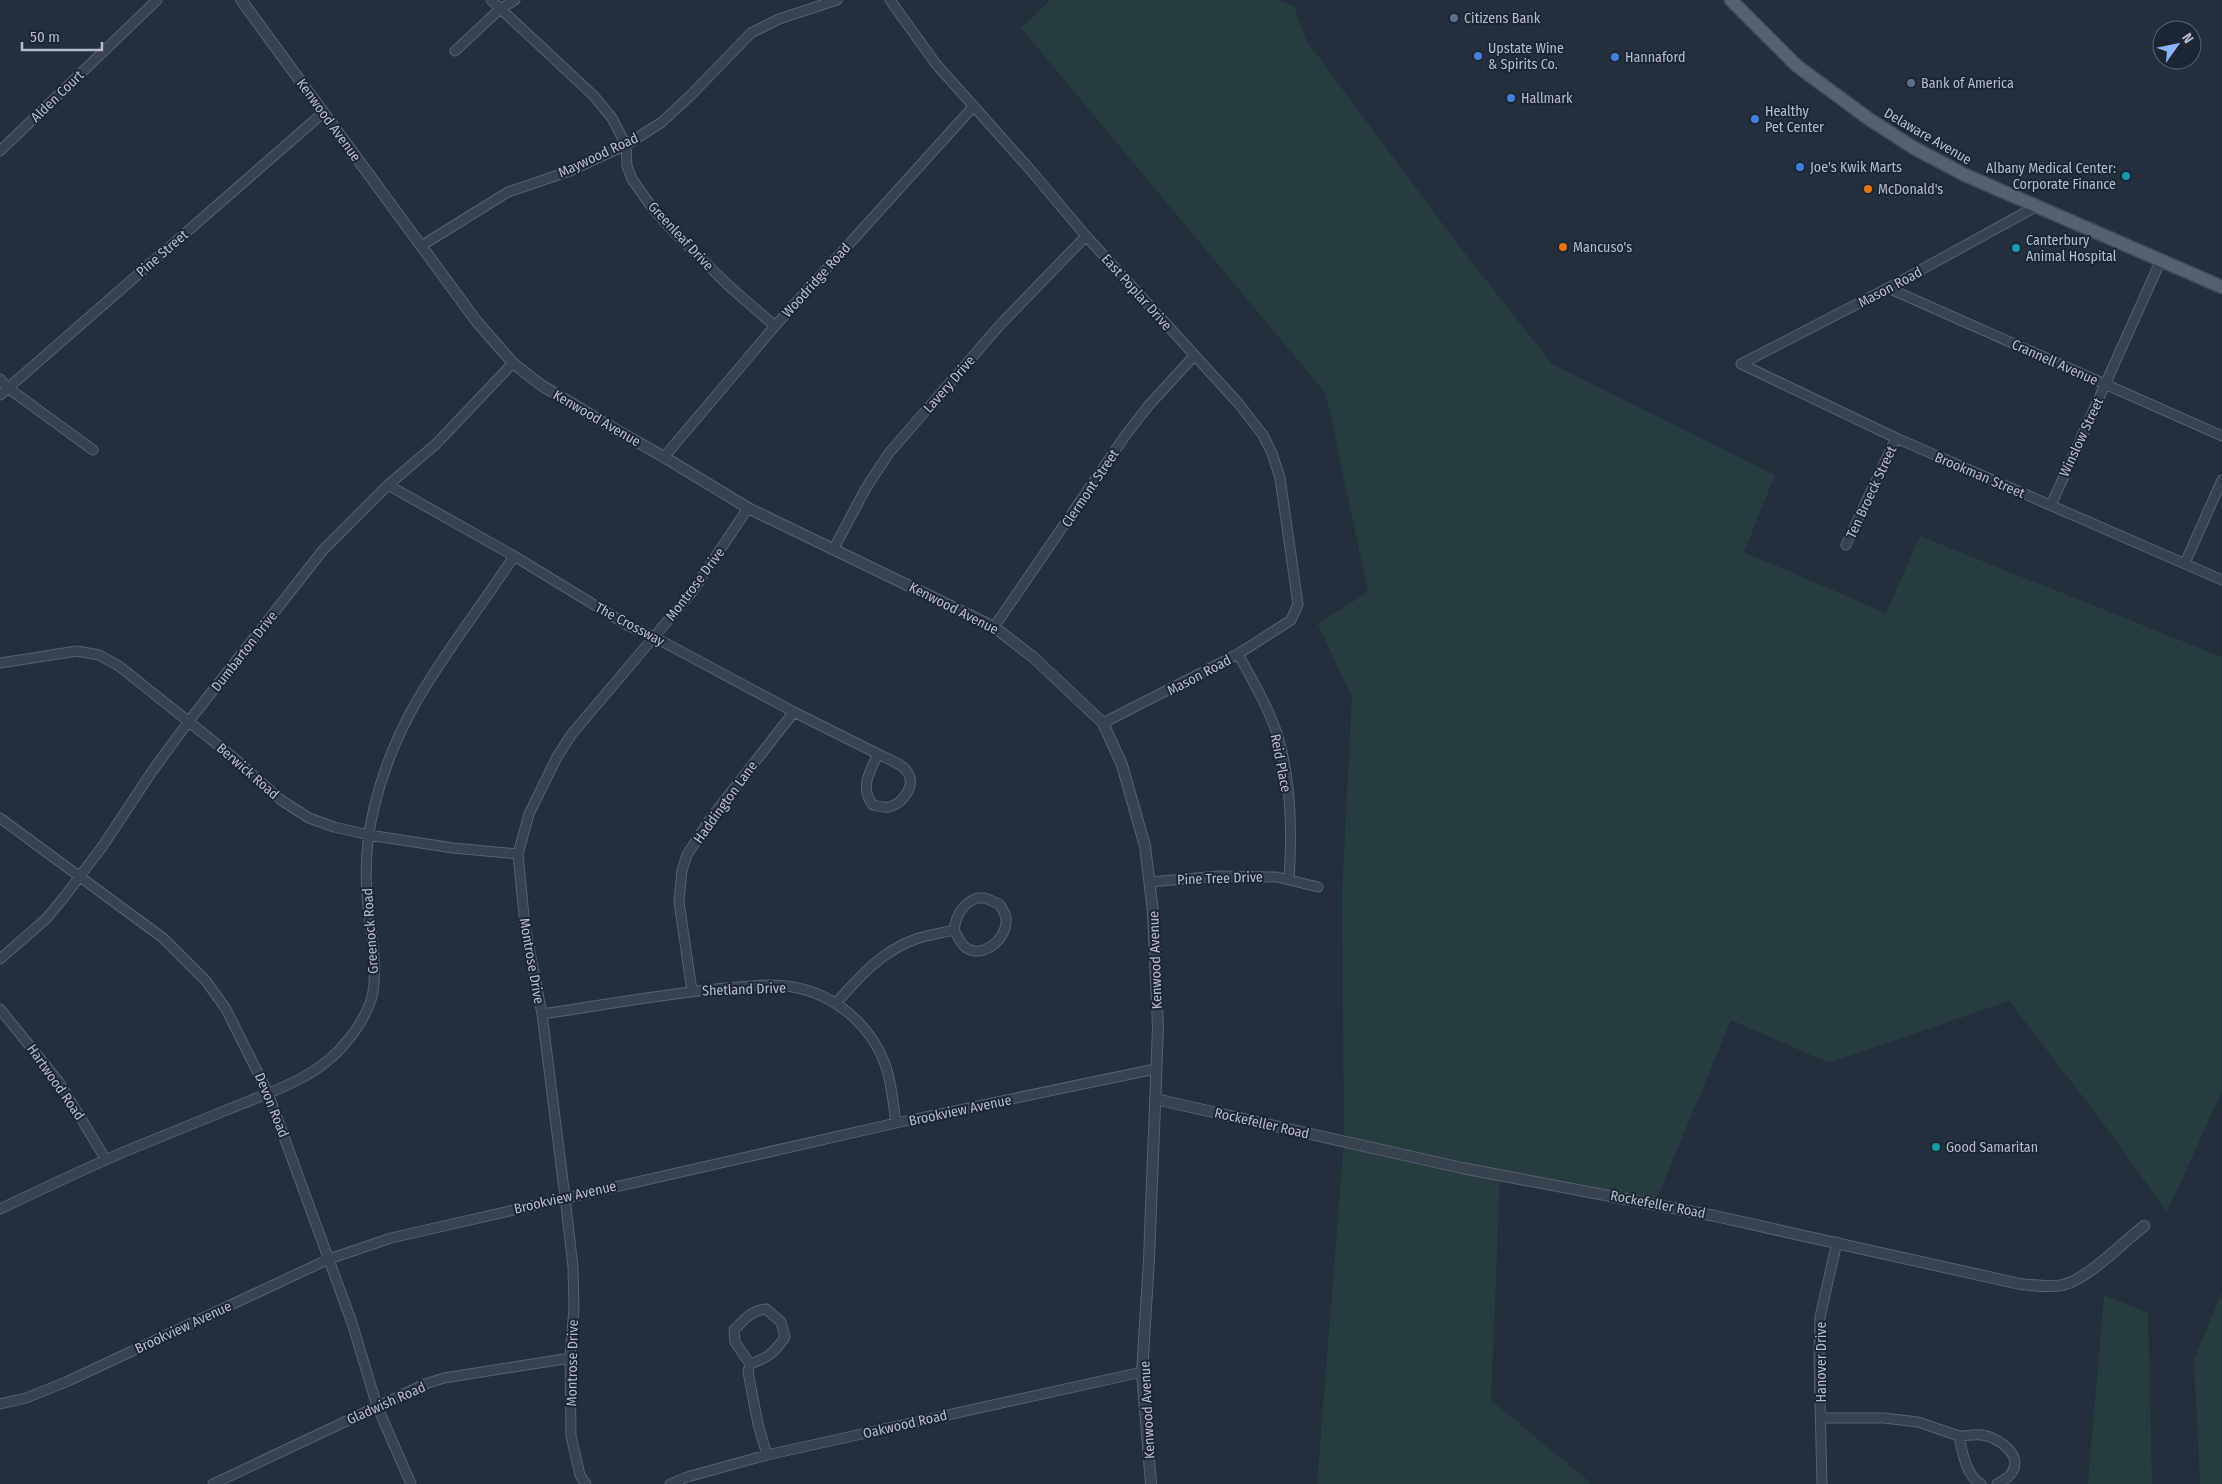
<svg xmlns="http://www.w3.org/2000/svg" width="2222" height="1484" font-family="'Fira Sans Condensed',sans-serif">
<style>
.green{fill:#263c3f}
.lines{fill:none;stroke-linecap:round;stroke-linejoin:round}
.minor-casing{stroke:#565f6c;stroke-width:11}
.tertiary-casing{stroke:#565f6c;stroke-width:12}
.primary-casing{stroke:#414a57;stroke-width:15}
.minor{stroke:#38414e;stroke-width:9}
.tertiary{stroke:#38414e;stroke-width:10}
.primary{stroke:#56606e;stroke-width:12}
.service-dot{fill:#5c6f8a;stroke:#1d2633;stroke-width:2}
.shop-dot{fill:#3f7fe0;stroke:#1d2633;stroke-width:2}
.culture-dot{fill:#0f9aa8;stroke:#1d2633;stroke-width:2}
.food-dot{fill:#e8710a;stroke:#1d2633;stroke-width:2}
.labels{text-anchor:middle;stroke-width:4;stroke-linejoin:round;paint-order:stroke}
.poi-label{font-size:14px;fill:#b4bcc9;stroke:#1d2633;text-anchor:start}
.street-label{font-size:14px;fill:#b4bcc9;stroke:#1d2633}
</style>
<rect width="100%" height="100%" fill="#242f3e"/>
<!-- green -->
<path class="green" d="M1050,0H1278L1294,6L1306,40L1456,242L1552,364L1775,475L1744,552L1886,613L1920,536L2222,657V1091L2167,1212L2100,1119L2009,1001L1829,1063L1731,1020L1655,1203L1500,1175L1491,1400L1592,1484H1317L1344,1141L1342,894L1352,697L1318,624L1368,592L1326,394L1021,28Z
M2222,1293V1484H2200L2194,1359Z
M2104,1295L2148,1313L2152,1484H2088Z"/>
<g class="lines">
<!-- minor casing -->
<g class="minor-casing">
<path id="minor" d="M491,0L594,96L612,118L626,145L627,166L632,179L653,209L677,235L730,287L775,326
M890,0L936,64L1027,166L1086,236L1239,404L1263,435L1272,453L1280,478L1298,604L1291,620L1238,654L1103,723
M455,51L500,9L515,0
M0,151L157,0
M421,246L508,192L570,171L626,145L662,122L691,95L751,33L779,19L837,0
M1888,288L2222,436
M1741,364L1896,438L2222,580
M1741,364L1888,288L2037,206
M0,379L8,388L93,450
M0,395L324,112
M664,457L775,326L973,107
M388,485L514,556L629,626L654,637L794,712L878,754
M2051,505L2161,260
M1846,545L1896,438
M834,548L866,488L889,453L1000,325L1086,236
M2185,563L2222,480
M994,627L1125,436L1149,405L1194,356
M1238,654C1253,681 1270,710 1279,740C1291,782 1292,836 1289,880
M0,663L77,651L99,655L119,666L233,757L281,800L309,818L334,827L369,835L453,848L518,854
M878,754C888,759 903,764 908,773C916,786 902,804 889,807C884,808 878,806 873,805C859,788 870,771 878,754Z
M0,818L163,938L206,981L226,1009L268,1093L352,1323L377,1406L411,1484
M1150,882L1218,876L1277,877L1318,887
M977,898H985L999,904C1003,910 1007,915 1006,922C1006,940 980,961 964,946C960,942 957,935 954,930C956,915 962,904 977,898Z
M0,959L46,919L65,896L102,847L153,770L189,721L323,550L388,485L436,444L513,363
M692,991L679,902L682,870L687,855L710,819L794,712
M836,1003C860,976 882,951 916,939C928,935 941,933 954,930
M0,1009L59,1082L106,1160
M542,1014C603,1005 664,994 725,988C747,986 772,983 793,987C834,994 870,1024 885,1064C892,1083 893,1103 896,1123
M0,1209C42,1189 84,1169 126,1151C160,1137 195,1123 229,1109C270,1092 319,1078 347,1041C357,1030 368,1011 372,997C379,965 369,928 367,895C365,867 367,836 374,808C398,705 459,641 514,556
M766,1309L781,1322L785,1337C773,1354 769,1357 750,1364L735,1342L734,1330C744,1320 751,1310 766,1309Z
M750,1364L748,1372L758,1424L767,1455
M0,1404L26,1398L66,1382L329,1259L391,1238L896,1123L1155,1069
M1821,1418H1884L1918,1422L1959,1436
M213,1484L425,1384L444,1378L570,1358
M586,1484L580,1475L571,1436L570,1358L574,1307L573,1267L565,1197L542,1014L525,926L518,854L529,814L557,757L571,735L692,592L748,508
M670,1484L687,1477L767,1455L1142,1372
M1822,1484L1819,1358L1820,1317L1837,1242
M1981,1484C1966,1476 1962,1451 1959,1436C1966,1436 1975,1434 1982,1435C1999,1437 2026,1457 2010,1475C2007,1479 2001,1481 1997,1484"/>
</g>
<!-- tertiary casing -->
<g class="tertiary-casing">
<path id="tertiary" d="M241,0L477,322L513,363L541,385L611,427L664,457L748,508L994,627L1033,657L1103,723L1122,765L1145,846L1153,912L1158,1028L1149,1259L1142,1372L1151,1484
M1155,1099L1462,1168L1715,1216L2020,1284C2034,1285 2049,1288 2063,1285C2088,1279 2122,1243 2144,1226"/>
</g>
<!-- primary casing -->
<g class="primary-casing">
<path id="primary" d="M1731,0L1797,66L1869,119L1914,148L1965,175L2222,287"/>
</g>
<!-- minor -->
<use href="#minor" class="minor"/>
<!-- tertiary -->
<use href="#tertiary" class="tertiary"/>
<!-- primary -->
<use href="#primary" class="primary"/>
</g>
<!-- markers -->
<g class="service-dot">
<circle cx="1454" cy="18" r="5"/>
<circle cx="1911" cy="83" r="5"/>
</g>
<g class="shop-dot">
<circle cx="1478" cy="56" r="5"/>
<circle cx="1615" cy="57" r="5"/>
<circle cx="1511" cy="98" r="5"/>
<circle cx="1755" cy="119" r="5"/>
<circle cx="1800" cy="167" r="5"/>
</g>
<g class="culture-dot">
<circle cx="2126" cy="176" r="5"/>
<circle cx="2016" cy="248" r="5"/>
<circle cx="1936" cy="1147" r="5"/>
</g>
<g class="food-dot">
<circle cx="1868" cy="189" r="5"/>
<circle cx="1563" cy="247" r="5"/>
</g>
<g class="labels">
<!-- poi labels -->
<g class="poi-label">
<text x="1464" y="23">Citizens Bank</text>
<text x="1488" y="53">Upstate Wine<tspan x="1488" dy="16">&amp; Spirits Co.</tspan></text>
<text x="1625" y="62">Hannaford</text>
<text x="1921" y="88">Bank of America</text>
<text x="1521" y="103">Hallmark</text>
<text x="1765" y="116">Healthy<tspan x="1765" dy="16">Pet Center</tspan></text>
<text x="1810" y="172">Joe's Kwik Marts</text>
<text x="2116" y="173" text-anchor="end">Albany Medical Center:<tspan x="2116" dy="16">Corporate Finance</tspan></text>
<text x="1878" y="194">McDonald's</text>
<text x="2026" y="245">Canterbury<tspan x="2026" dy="16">Animal Hospital</tspan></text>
<text x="1573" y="252">Mancuso's</text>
<text x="1946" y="1152">Good Samaritan</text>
</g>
<!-- street labels -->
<g class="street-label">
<text transform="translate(57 96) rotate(-44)" y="5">Alden Court</text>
<text transform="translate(329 120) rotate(54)" y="5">Kenwood Avenue</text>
<text transform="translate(1928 136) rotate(30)" y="5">Delaware Avenue</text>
<text transform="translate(598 155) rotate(-25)" y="5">Maywood Road</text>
<text transform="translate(681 236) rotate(47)" y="5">Greenleaf Drive</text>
<text transform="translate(162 253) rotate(-41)" y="5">Pine Street</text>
<text transform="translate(816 280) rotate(-48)" y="5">Woodridge Road</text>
<text transform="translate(1890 287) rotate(-28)" y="5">Mason Road</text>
<text transform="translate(1137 292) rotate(48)" y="5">East Poplar Drive</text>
<text transform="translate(2055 362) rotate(24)" y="5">Crannell Avenue</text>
<text transform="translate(949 384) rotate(-49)" y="5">Lavery Drive</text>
<text transform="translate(597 418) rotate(30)" y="5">Kenwood Avenue</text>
<text transform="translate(2081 437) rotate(-65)" y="5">Winslow Street</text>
<text transform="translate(1980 475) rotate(23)" y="5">Brookman Street</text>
<text transform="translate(1090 488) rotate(-56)" y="5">Clermont Street</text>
<text transform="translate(1871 492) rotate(-65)" y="5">Ten Broeck Street</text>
<text transform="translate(695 584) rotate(-53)" y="5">Montrose Drive</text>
<text transform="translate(954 608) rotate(27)" y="5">Kenwood Avenue</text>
<text transform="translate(630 624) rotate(28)" y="5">The Crossway</text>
<text transform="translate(244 651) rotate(-52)" y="5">Dumbarton Drive</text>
<text transform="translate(1199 675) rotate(-28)" y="5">Mason Road</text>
<text transform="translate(1281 763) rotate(79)" y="5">Reid Place</text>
<text transform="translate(248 771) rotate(41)" y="5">Berwick Road</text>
<text transform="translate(725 802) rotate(-54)" y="5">Haddington Lane</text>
<text transform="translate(1220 878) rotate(-2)" y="5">Pine Tree Drive</text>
<text transform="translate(370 931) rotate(-94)" y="5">Greenock Road</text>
<text transform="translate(1155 960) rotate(-92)" y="5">Kenwood Avenue</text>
<text transform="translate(532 961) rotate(80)" y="5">Montrose Drive</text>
<text transform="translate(744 989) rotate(-2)" y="5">Shetland Drive</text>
<text transform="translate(56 1082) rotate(55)" y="5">Hartwood Road</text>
<text transform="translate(272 1105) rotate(68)" y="5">Devon Road</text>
<text transform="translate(960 1110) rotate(-12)" y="5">Brookview Avenue</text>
<text transform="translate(1262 1123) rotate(13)" y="5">Rockefeller Road</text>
<text transform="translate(565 1197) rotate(-13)" y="5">Brookview Avenue</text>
<text transform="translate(1658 1204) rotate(11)" y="5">Rockefeller Road</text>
<text transform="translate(183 1327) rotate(-25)" y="5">Brookview Avenue</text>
<text transform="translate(1821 1362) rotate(-90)" y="5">Hanover Drive</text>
<text transform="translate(572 1363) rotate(-89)" y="5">Montrose Drive</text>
<text transform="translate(386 1403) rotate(-24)" y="5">Gladwish Road</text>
<text transform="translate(1147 1410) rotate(-93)" y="5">Kenwood Avenue</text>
<text transform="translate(905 1424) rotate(-13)" y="5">Oakwood Road</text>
</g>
</g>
<!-- north arrow -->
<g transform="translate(2177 45) rotate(57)"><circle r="24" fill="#1d2633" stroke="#59626f"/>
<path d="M0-4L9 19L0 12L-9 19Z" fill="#8ab4f8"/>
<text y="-8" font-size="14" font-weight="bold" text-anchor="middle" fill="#b4bcc9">N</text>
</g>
<!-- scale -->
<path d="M22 42v8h80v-8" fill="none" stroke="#b4bcc9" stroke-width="2.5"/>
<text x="30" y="42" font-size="15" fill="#b4bcc9" stroke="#1d2633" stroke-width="4" paint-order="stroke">50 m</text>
</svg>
